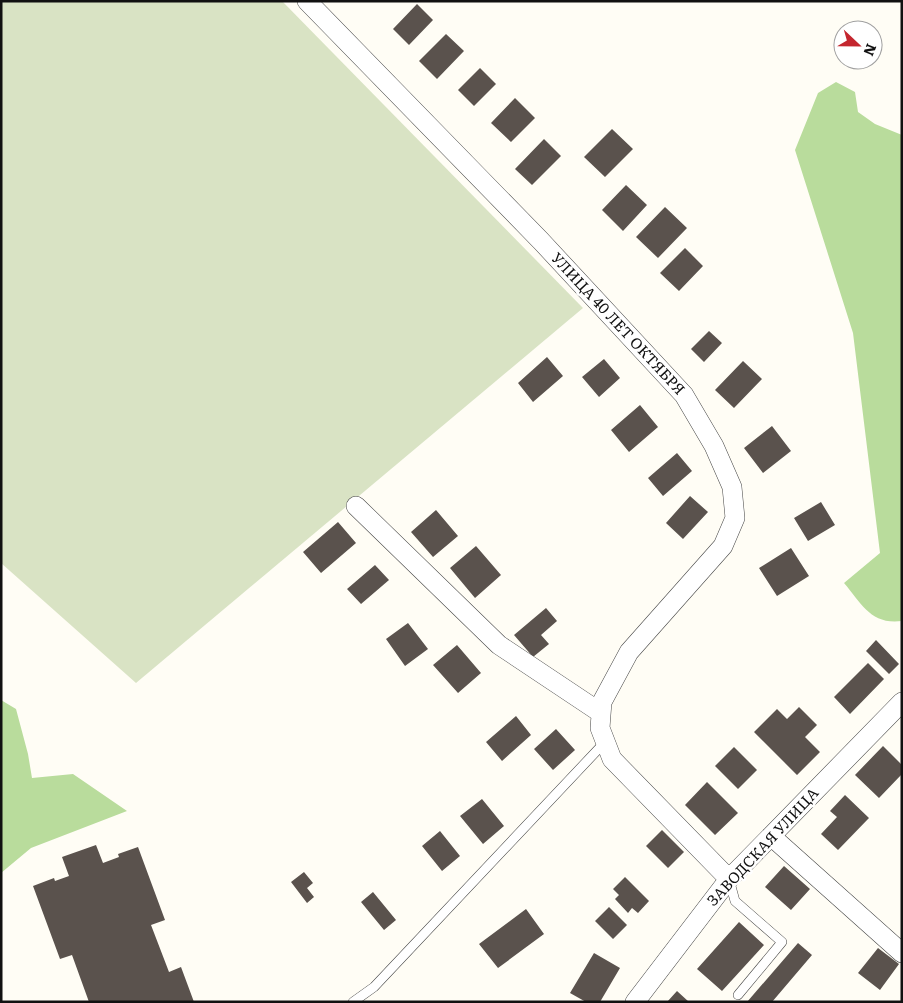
<svg xmlns="http://www.w3.org/2000/svg" width="903" height="1003" font-family="Literata,serif">
<style>
.forest{fill:#b9dc9c}
.cemetery{fill:#d9e3c4}
.building{fill:#5a524d}
.lines{fill:none;stroke-linecap:round;stroke-linejoin:round}
.lane-casing{stroke:#444;stroke-width:10}
.street-casing{stroke:#444;stroke-width:20}
.lane{stroke:#fff;stroke-width:9}
.street{stroke:#fff;stroke-width:19}
.labels{text-anchor:middle;stroke-width:5;stroke-linejoin:round;paint-order:stroke}
.street-label{font-size:15px;fill:#111;stroke:#fff}
</style>
<rect width="100%" height="100%" fill="#fffdf5"/>
<!-- forest -->
<path class="forest" d="M836,82L855,92L858,112L875,124L902,135V621C871,625 862,604 844,583L880,553L853,333L795,150L818,93Z
M1,700L16,709L28,754L32,778L73,774L127,811L31,848L1,873Z"/>
<!-- cemetery -->
<path class="cemetery" d="M1,1H282L583,308L136,683L1,563Z"/>
<!-- building -->
<path class="building" d="M417,4L433,20L409,45L393,29Z
M446,34L464,51L437,79L419,61Z
M480,68L496,84L474,106L458,90Z
M515,98L535,118L511,142L491,123Z
M612,129L633,149L605,177L584,157Z
M544,139L561,156L532,185L515,169Z
M626,185L647,205L623,231L602,210Z
M665,207L687,228L658,258L636,237Z
M685,248L703,266L679,291L660,273Z
M709,331L722,343L704,362L691,349Z
M547,357L563,376L533,402L518,383Z
M604,359L620,378L599,397L582,377Z
M743,361L762,379L734,408L715,390Z
M640,405L658,427L629,452L611,430Z
M772,426L791,451L763,473L744,448Z
M677,453L692,471L663,496L648,478Z
M690,496L708,512L683,539L666,523Z
M821,502L835,525L808,541L794,518Z
M436,510L458,536L433,557L411,532Z
M338,522L356,543L321,573L303,552Z
M476,546L501,575L475,598L450,568Z
M791,548L809,576L777,596L759,568Z
M375,565L389,580L361,604L347,589Z
M546,608L557,621L541,635L549,644L533,657L514,635Z
M408,623L428,649L405,666L386,639Z
M876,640L899,664L889,674L866,651Z
M457,645L481,673L458,693L433,665Z
M868,663L884,679L850,714L834,697Z
M799,707L817,725L805,737L820,752L797,775L754,732L777,709L787,719Z
M516,716L531,735L502,761L486,742Z
M556,729L575,750L553,770L534,749Z
M883,746L902,765V774L879,798L855,775Z
M734,747L757,770L738,789L715,766Z
M707,782L738,813L715,835L685,805Z
M845,795L869,818L838,850L821,834L837,817L830,811Z
M482,799L504,826L483,844L460,816Z
M662,830L684,852L668,868L646,846Z
M440,831L460,856L442,871L422,846Z
M96,845L103,863L119,857L118,854L138,847L165,920L151,925L169,972L181,967L194,1002H89L72,955L60,959L33,886L54,878L55,881L69,876L62,857Z
M784,866L810,889L791,910L765,887Z
M304,872L313,883L307,888L314,897L307,903L291,882Z
M625,877L649,901L638,913L632,908L628,913L615,899L619,895L613,889Z
M373,892L396,920L384,930L361,902Z
M609,907L627,925L613,939L595,921Z
M526,909L544,934L498,968L479,944Z
M739,922L764,945L722,991L697,969Z
M798,943L812,955L772,1002H747Z
M878,948L899,964L880,990L858,973Z
M594,953L620,968L600,1002H586L570,993Z
M677,991L689,1002H667Z"/>
<g class="lines">
<!-- lane casing -->
<g class="lane-casing">
<path id="lane" d="M729,879L735,901L782,942L738,995
M353,1002L374,987L605,742"/>
</g>
<!-- street casing -->
<g class="street-casing">
<path id="street" d="M307,1L541,241L684,395L714,446L732,487L735,518L723,546L629,652L602,702L600,728L612,759L729,879
M356,506L499,645L601,713
M771,836L902,953
M635,1002L729,879L902,702"/>
</g>
<!-- lane -->
<use href="#lane" class="lane"/>
<!-- street -->
<use href="#street" class="street"/>
</g>
<g class="labels">
<!-- street labels -->
<g class="street-label">
<text transform="translate(618 324) rotate(47)" y="5">УЛИЦА 40 ЛЕТ ОКТЯБРЯ</text>
<text transform="translate(763 847) rotate(-47)" y="5">ЗАВОДСКАЯ УЛИЦА</text>
</g>
</g>
<!-- border -->
<rect width="903" height="1003" fill="none" stroke="#111111" stroke-width="5"/>
<!-- north arrow -->
<g transform="translate(858 45) rotate(112)"><circle r="24" fill="#ffffff" stroke="#a0a0a0"/>
<path d="M0-4L9 19L0 12L-9 19Z" fill="#c4262e"/>
<text y="-8" font-size="14" font-weight="bold" text-anchor="middle" fill="#111111">N</text>
</g>
</svg>
